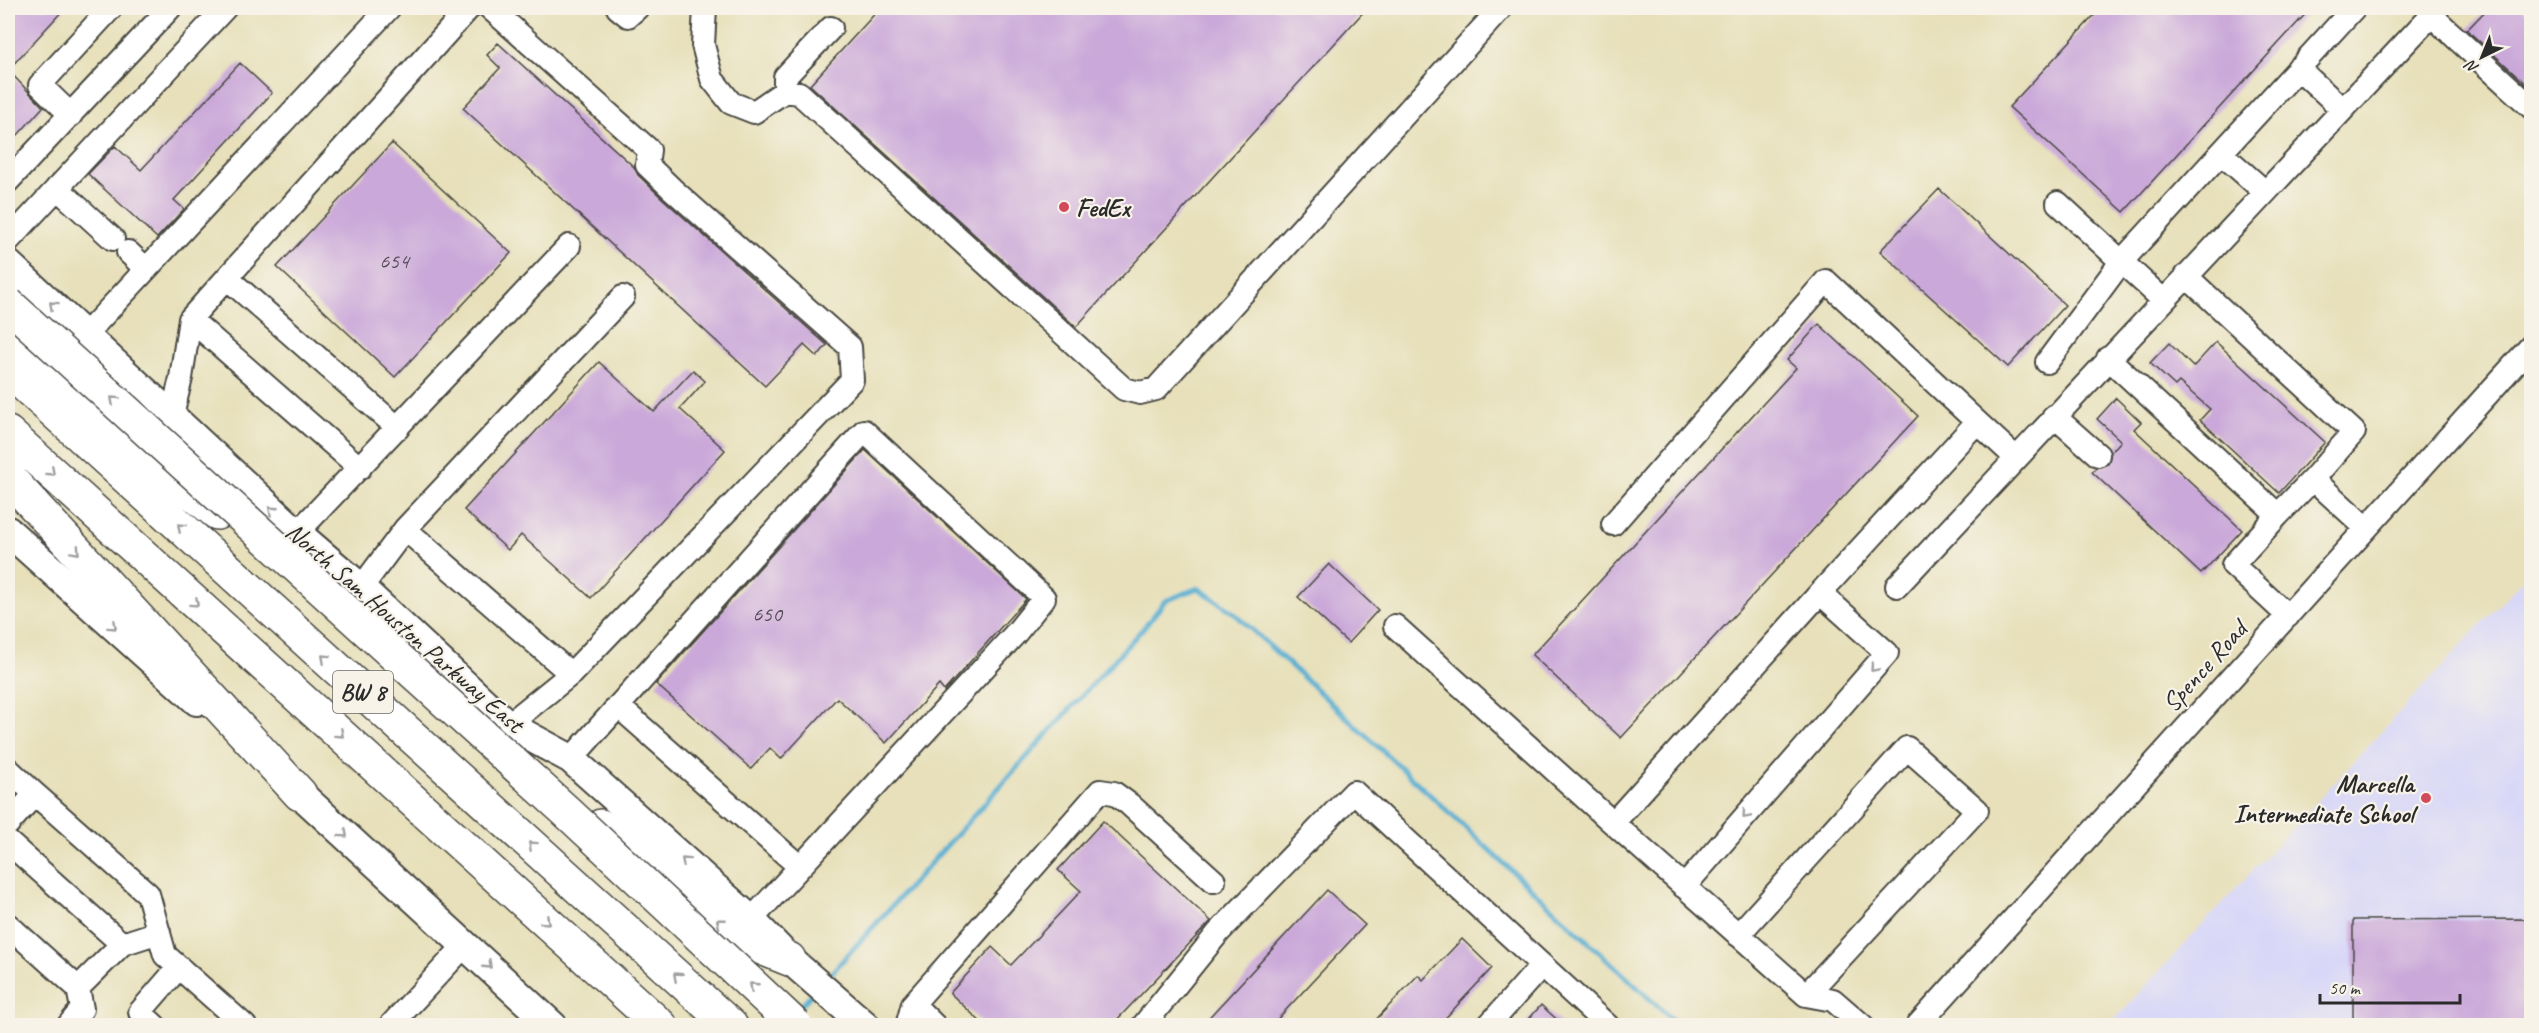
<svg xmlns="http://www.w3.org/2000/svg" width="2539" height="1033" font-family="Caveat,sans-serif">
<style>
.built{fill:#d8d7f8}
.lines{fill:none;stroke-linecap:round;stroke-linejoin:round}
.stream{stroke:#55aed2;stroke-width:5}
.building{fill:#caa8d9}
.minor-casing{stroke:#474640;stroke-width:26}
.major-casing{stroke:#474640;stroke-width:32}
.highway-casing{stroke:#474640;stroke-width:36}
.minor{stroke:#fff;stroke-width:22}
.major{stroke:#fff;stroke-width:28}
.highway{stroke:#fff;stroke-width:33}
.highway-bridge-casing{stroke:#474640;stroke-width:36;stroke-linecap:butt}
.highway-bridge{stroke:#fff;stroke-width:33}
.oneway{stroke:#a0a0a0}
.poi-dot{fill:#d1495b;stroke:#f7f3e8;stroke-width:2}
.labels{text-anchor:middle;stroke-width:4.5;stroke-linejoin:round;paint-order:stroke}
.number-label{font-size:22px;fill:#534a56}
.shield{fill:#f7f3e8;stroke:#686764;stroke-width:1.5}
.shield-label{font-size:24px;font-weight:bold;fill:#2b2b2b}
.poi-label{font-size:26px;font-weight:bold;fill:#2b2b2b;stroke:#f7f3e8;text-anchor:start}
.street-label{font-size:26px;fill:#2b2b2b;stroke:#f7f3e8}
</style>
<rect width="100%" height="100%" fill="#f7f3e8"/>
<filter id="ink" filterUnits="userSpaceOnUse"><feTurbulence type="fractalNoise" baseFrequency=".0167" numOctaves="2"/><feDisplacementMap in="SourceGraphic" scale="12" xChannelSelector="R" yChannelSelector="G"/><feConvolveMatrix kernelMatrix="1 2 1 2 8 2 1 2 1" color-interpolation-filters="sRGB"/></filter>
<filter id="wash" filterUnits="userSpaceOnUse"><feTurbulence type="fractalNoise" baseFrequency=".008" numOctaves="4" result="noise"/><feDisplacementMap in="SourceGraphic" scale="24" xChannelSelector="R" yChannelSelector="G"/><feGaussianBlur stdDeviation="1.35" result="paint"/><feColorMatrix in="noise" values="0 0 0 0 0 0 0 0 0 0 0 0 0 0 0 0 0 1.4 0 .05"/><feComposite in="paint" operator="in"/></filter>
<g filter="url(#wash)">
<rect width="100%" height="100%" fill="#e7e0ba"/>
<!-- built -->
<path class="built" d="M2531,571V1025H2109Z"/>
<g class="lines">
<!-- stream -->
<path class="stream" d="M825,980L1147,624L1165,601L1198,588L1234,613L1679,1026
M796,1011L814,991"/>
</g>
<g id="blocks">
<!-- building -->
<path class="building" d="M8,8H65L8,70L43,107L17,136L8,128Z
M880,8H1367L1076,327L810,85Z
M2101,8H2311L2124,212L2009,107Z
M2488,8H2520L2532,18V89L2467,30Z
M498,43L634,167L638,175L663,199L827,345L817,357L804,345L765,386L463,108L500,68L487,55Z
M240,63L272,93L174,200L184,209L157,238L88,174L115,146L141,170Z
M392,143L511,253L395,377L277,267Z
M1939,189L2065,305L2008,367L1880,251Z
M1819,324L1918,416L1621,738L1532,655L1796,368L1787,360Z
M2216,342L2325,442L2279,493L2200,420L2210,409L2179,382L2175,386L2150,363L2169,343L2193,367Z
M599,362L654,412L693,370L705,381L680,409L725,450L591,598L521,535L508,550L464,510Z
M2116,398L2141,422L2134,429L2242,530L2201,574L2092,472L2096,468L2108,464L2111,452L2121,441L2097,419Z
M865,450L1026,599L944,691L939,685L886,743L837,698L781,759L770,748L751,769L656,684Z
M1329,564L1378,610L1348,643L1298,597Z
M1103,821L1211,921L1111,1026H985L950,993L992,947L1011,965L1081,891L1058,870Z
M1327,890L1365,925L1271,1026H1201Z
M2532,919V1026H2353V920Z
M1462,939L1492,968L1438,1026H1370L1418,975L1423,980Z
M1541,1005L1564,1026H1523Z"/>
</g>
</g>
<g filter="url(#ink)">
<use href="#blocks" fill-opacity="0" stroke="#474640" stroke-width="1.5"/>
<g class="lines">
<!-- minor casing -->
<g class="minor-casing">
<path id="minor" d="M490,8L649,150L647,165L672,189L850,347L852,380L571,674L508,725
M618,8L628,16L637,8
M705,8L703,45L712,79L731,103L754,112L785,91L799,93L1124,389L1140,393L1156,389L1501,8
M2431,15L2532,108
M2298,68L2342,109
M785,91V77L831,28
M71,115L40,85L111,8
M2221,153L2265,192
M8,181L170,8
M57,188L113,239
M2058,203L2163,300
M8,241L225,8
M128,252L146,269
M2186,276L2354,432L2313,479L2366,528
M227,278L398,428
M190,319L360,468
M86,334L389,8
M2108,358L2278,515L2313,479
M2047,362L2121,262L2354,8
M172,415L181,378L190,319L469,8
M2054,416L2098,455
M1977,422L2015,457
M2278,515L2233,565L2288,616
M1613,524L1826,281L1977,422L1820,593
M405,529L571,674
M297,533L569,246
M1897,586L2438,8
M361,588L405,529L623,297
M1395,626L1613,823L1820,593L1887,653L1684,887
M618,706L800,867
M571,759L864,431L1044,598L1016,633L751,920
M8,769L35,794
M1613,823L1806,995L1833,1000L1863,1026
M8,824L35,794L148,894L165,955L245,1026
M8,842L122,944
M8,925L78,988L82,1009L68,1026
M1738,935L1907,748L1977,810L1806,995
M78,988L122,944L159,932
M913,1004L935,1026
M155,1026L140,1012L179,967
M390,1026L466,944
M907,1026L913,1004L1100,791L1114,793L1129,804L1214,881
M1143,1026L1218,933L1354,792L1608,1026
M1488,1026L1542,965
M1917,1026L2532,345"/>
</g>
<!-- major casing -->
<g class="major-casing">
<path id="major" d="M8,264L297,533L361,588L508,725L571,759L751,920L789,959L866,1026
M8,531L197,701
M285,780L553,1026"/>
</g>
<!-- highway casing -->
<g class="highway-casing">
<path id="highway" d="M8,348L91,410L217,513
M19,380L731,1026
M8,433L661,1026
M8,477L300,794
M601,826L742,940L789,959"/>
</g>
<!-- minor -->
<use href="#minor" class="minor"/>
<!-- major -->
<use href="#major" class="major"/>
<!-- highway -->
<use href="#highway" class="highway"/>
<!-- highway-bridge casing -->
<g class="highway-bridge-casing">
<path id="highway-bridge" d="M8,304L567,812L796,1026"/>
</g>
<!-- highway-bridge -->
<use href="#highway-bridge" class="highway-bridge"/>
</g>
<!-- one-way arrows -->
<defs><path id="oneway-chevron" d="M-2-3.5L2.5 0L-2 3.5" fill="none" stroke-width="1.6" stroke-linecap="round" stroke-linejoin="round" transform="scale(1.5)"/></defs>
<g class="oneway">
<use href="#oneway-chevron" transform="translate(53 305) rotate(-138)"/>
<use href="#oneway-chevron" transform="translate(114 400) rotate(-138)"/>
<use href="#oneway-chevron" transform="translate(51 472) rotate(42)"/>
<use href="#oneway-chevron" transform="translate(272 510) rotate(-137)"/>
<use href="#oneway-chevron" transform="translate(181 527) rotate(-138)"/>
<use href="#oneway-chevron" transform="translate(76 551) rotate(47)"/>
<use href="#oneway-chevron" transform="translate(195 603) rotate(42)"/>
<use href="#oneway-chevron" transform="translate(113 626) rotate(42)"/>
<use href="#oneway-chevron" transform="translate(325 658) rotate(-138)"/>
<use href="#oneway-chevron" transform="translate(1874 668) rotate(131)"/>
<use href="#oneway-chevron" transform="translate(340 734) rotate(42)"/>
<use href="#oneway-chevron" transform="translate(1746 815) rotate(131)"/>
<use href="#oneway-chevron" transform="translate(344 834) rotate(42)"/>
<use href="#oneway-chevron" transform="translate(532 845) rotate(-138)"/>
<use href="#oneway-chevron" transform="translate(685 861) rotate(-138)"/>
<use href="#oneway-chevron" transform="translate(546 921) rotate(42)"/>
<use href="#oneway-chevron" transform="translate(720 922) rotate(-141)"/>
<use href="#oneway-chevron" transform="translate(488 965) rotate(43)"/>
<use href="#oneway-chevron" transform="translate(677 976) rotate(-138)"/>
<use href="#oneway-chevron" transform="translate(753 986) rotate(-137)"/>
</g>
</g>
<!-- markers -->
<g class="poi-dot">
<circle cx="1064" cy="207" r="6"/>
<circle cx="2426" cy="798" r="6"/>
</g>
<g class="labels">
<!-- number labels -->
<g class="number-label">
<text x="394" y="268">654</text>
<text x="767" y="621">650</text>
</g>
<!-- shield labels -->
<rect class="shield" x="333" y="671" width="60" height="42" rx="4.5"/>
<g class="shield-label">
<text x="363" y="700">BW 8</text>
</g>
<!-- poi labels -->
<g class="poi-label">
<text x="1076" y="216">FedEx</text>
<text x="2414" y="792" text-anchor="end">Marcella<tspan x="2414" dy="30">Intermediate School</tspan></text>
</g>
<!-- street labels -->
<g class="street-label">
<text transform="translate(405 627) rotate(41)" y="9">North Sam Houston Parkway East</text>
<text transform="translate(2204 666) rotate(-48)" y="9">Spence Road</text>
</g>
</g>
<!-- margin -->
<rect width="2539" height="1033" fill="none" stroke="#f7f3e8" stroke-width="30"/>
<!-- north arrow -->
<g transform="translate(2482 57) rotate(223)" stroke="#f7f3e8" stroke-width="4.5" paint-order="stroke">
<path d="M0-4.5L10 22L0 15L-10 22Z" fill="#2b2b2b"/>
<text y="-9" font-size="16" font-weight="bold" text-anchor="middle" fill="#2b2b2b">N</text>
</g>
<!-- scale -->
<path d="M2320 994v9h140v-9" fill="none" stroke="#2b2b2b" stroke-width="3"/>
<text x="2329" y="994" font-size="18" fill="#2b2b2b" stroke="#f7f3e8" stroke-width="4.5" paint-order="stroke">50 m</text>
</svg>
